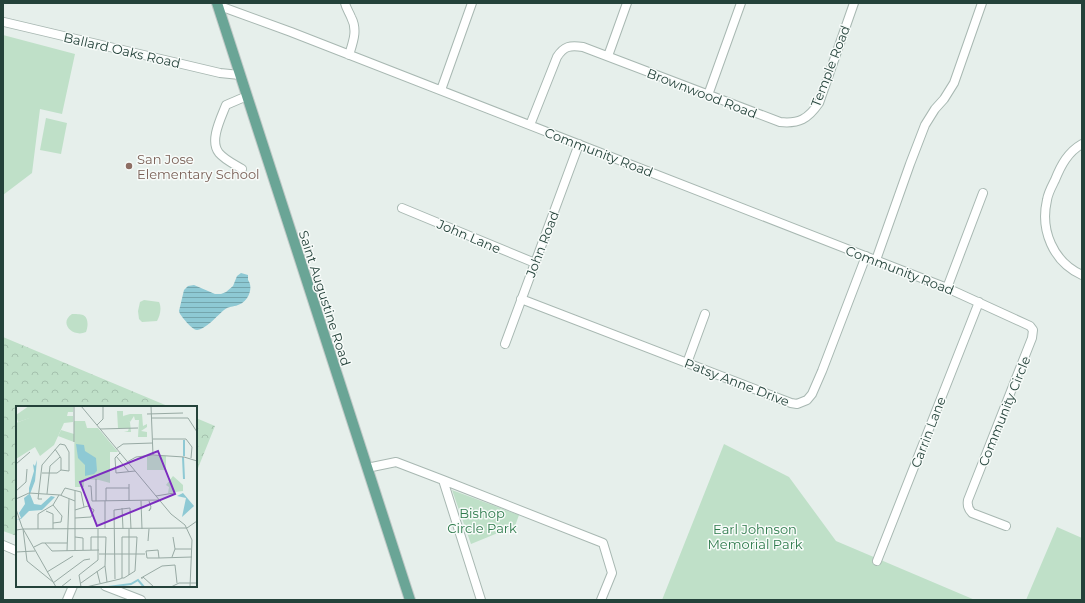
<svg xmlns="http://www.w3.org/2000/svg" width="1085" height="603" font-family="Montserrat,sans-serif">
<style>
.forest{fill:url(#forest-crowns)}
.park{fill:#bfe0c8}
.water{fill:url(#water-rules)}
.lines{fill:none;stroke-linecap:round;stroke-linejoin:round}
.minor-casing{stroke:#a8b8b2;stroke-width:10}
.major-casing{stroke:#c2cac8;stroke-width:12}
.minor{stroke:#fff;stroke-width:8}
.major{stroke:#6aa596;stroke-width:10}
.education-dot{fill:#8d6e63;stroke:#f7fbf9;stroke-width:1.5}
.labels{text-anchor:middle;stroke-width:3;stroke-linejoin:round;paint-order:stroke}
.street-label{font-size:13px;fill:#24423a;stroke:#f7fbf9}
.education-label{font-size:13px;fill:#785e54;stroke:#f7fbf9;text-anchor:start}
.park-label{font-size:13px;fill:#2d7a4b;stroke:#f7fbf9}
.inset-river{fill:none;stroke:#8ec9d4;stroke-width:2}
.inset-road{fill:none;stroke:#98aaa4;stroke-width:1}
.view{fill:#7b2cbf;fill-opacity:0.15;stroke:#7b2cbf;stroke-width:2}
.inset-edge{fill:none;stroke:#24423a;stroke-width:2}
</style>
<defs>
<pattern id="forest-crowns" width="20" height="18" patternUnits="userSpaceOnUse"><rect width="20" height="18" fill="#bfe0c8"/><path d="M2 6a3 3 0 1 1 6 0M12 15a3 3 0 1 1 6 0" fill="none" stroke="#a4c1ad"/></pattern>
<pattern id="water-rules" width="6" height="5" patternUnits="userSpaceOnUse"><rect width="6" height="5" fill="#8ec9d4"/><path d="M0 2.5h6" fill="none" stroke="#74a5ad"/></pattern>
</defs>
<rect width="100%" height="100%" fill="#e6efeb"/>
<!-- forest -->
<path class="forest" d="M3,337L170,407H17V536L3,531Z
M196,418L215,426L196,473Z"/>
<!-- park -->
<path class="park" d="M3,35L75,54L62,114L40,109L32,173L3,195Z
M46,118L67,123L61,154L40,150Z
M144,300L159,302C162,308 160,316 157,321L142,322L139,319L138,311L140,302Z
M72,314C75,314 81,314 83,315C89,318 88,327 86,332C73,338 58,323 72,314Z
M724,444L789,477L836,541L975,600H662Z
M452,490L519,515L515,526L471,544Z
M1057,527L1082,538V600H1026Z"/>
<!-- water -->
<path class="water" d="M241,273L248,275V280C254,288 248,302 238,305C233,307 229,306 224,310C218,315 205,330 197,330C192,330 183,318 180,314L179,311L184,290L188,286L194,285L215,294H221L226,292L233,286L237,276Z"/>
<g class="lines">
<!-- minor casing -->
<g class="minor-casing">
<path id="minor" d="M345,3C346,8 349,12 351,17C358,30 353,42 349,55
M217,5L291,32L947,288L1030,326L1033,330L1032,338L968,500C967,505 968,509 972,513L1006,526
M4,22L220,73L240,75
M608,56L627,3
M441,90L472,3
M708,95L741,3
M530,125L557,57C564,46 570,45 583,47L780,122C799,124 808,119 819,103L854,3
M1082,144C1068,152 1061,165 1055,180C1052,186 1048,193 1047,200C1040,230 1053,262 1082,275
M242,169C234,164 225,160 219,153C209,141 221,118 226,105L247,96
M402,208L535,263
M876,260L910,164L925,125L935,109L944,99L954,83L982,3
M947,288L983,193
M521,299L791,403L797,404L807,400L812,394L822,371L866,256
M505,344L579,144
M687,363L705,314
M367,468L396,462L443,480L603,543L612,573L601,600
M443,480L481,600
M3,545L17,551
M877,561L979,302
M105,586L141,600
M67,600L73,586"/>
</g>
<!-- major casing -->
<g class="major-casing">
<path id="major" d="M217,3L410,600"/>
</g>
<!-- minor -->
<use href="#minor" class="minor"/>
<!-- major -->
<use href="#major" class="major"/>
</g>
<!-- markers -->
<circle class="education-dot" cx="129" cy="166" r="4"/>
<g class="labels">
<!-- street labels -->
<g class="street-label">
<text transform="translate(122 50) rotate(13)" y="5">Ballard Oaks Road</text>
<text transform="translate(830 66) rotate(-69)" y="5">Temple Road</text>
<text transform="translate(702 93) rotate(21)" y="5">Brownwood Road</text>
<text transform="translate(599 152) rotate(21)" y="5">Community Road</text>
<text transform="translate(469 236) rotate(23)" y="5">John Lane</text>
<text transform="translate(542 244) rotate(-69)" y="5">John Road</text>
<text transform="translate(900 270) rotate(21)" y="5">Community Road</text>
<text transform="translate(325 298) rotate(72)" y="5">Saint Augustine Road</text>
<text transform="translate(737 382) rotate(21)" y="5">Patsy Anne Drive</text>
<text transform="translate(1004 411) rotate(-68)" y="5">Community Circle</text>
<text transform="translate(928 432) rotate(-69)" y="5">Carrin Lane</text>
</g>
<!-- education labels -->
<g class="education-label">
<text x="137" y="164">San Jose<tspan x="137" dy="15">Elementary School</tspan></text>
</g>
<!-- park labels -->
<g class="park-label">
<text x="482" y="518">Bishop<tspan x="482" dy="15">Circle Park</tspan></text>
<text x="755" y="534">Earl Johnson<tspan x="755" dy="15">Memorial Park</tspan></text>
</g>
</g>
<!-- overview -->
<g transform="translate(16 406)">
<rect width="181" height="181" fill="#e6efeb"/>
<path d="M101,5H107V10L114,16L115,26H108L112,25L113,22H102Z" fill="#bfe0c8"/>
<path d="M13,0H18L14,12L2,16L0,9ZM114,8H126L127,20L131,18V21L125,25L131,26V31H122L123,14H119L118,10L114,16L108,12L107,10ZM45,24L58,28V36L42,30ZM131,50H150V64H131Z" fill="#bfe0c8"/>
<path d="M57,0V6H52L51,10H57V16L48,17L38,39L24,50L19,41L0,53V17L13,12L17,1Z" fill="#bfe0c8"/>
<path d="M58,15H69L71,22H82L102,46H94V77L83,74L68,73V81H59ZM157,70L167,79V85L152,87L153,81L150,79Z" fill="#bfe0c8"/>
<path d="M60,38L68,39L69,45L80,52L81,65L78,68L69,70V59L62,52ZM21,54L19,75L14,88L18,98L25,99L35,90L39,91L26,104L13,105L5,113L0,114L5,112L3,107L9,98L8,92L13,88V82L18,65L17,58L19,60ZM167,87L178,100L166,111L170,92L161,90Z" fill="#8ec9d4"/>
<path class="inset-river" d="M168,34V50M167,51L168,73M92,181L115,178L122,174L128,181"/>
<path class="inset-road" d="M58,0V36M65,0L155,108L169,119L176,134L174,181M135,0L137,49M131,8L167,7M135,12H172L181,26M81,19L87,13V0M84,23L122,22M137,33H170L176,41L175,52M39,43L45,52V64M100,43L107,38L137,37M104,47L99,52L100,67L119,65M100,50L113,66M111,56L120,51L137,49L168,51L181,55M0,58L14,46M26,67H41L45,64M80,73V95M113,78V95M72,80H75L76,95L143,94M0,85L10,76L11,63M59,85V145M31,88L34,60L44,51M45,89L49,82L65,86L68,101M140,90L158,87M0,93L13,87L44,89L59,95M26,93H22L26,59L44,38L49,39L53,46V65L45,64M89,95V123M90,95V82H113M125,95L126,123M133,95L135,101L133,105L135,102M37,99L46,110L45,116L37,117M106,102L107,123M114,102L115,123M0,103L6,121L40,181M59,104L72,100L78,104L75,111L59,112M30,105L37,108V123M7,123L171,122L181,115M22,123V108L37,99L43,89M113,123V169M0,124L7,123L11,155L37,176M59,131L67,132V144M132,135L133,123M29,137L36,145L83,144M18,141L26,137H51M159,143H175M51,145L53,93M0,146L19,145M83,148H129M156,151L159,143L157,131M143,152L142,144L130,145L131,152H143L176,151M89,160L91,176M81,165L84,177M31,166L57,150M127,171L138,181M127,172H125L146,160L159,159L161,177M99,173L98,104L114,102M37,177L68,154L74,153M65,177L89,160L90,131H75V144M45,181L55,173M65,181L63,169L82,154V123M70,181L100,174L104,173L106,172H108L119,165L121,131H106V172M155,181L163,177H181"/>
<path class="view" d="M142,45L159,88L81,120L64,76Z"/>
<rect width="181" height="181" class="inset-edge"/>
</g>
<!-- border -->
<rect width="1085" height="603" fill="none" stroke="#24423a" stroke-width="8"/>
</svg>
